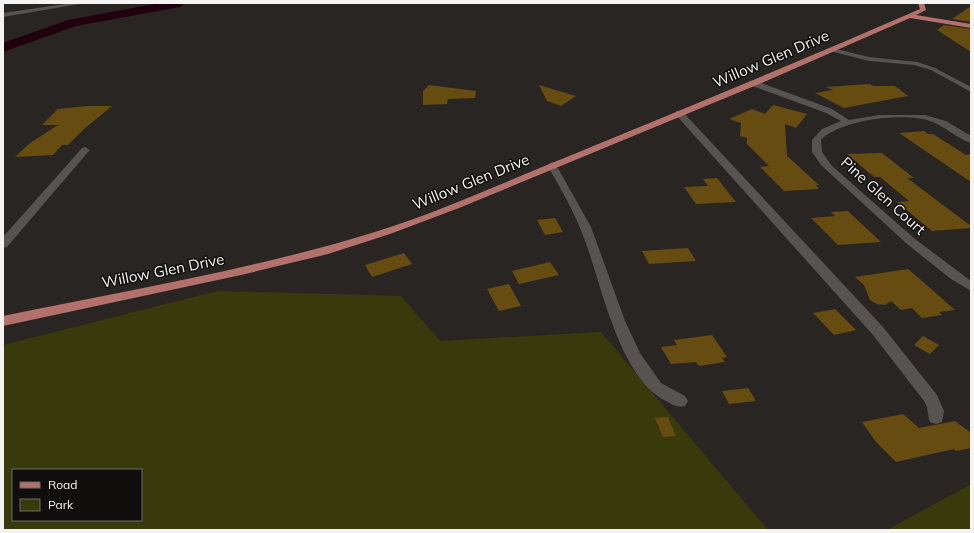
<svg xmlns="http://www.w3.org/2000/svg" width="974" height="533" font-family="Mulish,sans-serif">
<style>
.green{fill:#383a0c;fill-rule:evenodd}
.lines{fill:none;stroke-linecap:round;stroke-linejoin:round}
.river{fill:#1f000c;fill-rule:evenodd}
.building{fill:#664c11}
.minor{fill:#575351;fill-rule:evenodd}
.major{fill:#b3716b;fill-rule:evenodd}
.labels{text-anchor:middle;stroke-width:3;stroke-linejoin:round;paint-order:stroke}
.street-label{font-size:15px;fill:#f6f4f2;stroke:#100f0e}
</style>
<rect width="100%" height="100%" fill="#292523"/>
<!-- green -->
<path class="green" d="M217,291L401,296L440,341L601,332L768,530H3V345ZM13,470H141V520H13Z
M971,484V530H887Z"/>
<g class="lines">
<!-- river -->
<path class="river" d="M160,3H186L180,7L76,26L3,52V43L68,20Z"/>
</g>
<!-- building -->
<path class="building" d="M971,6V22L952,19Z
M944,25L971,29V52L937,30Z
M870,84L873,86H895L908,96L844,108L815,93L833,90L826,87Z
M429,85L476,91L475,98L448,99L447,104L423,105V91Z
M539,85L576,96L561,106L547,101Z
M773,105L807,114L796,128L785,124L787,156L819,185H816L819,189L784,191L760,167L769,166L747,144V138L740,136L741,123L729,119L752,109L765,114Z
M88,106H112L84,129L68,145H62L53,155L15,157L30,143L58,125H42L58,109Z
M924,131L928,134H933L966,155L971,154V182L899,133Z
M882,153L914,178H907L971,226V228L932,231L897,202L909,201L880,177H874L847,154Z
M717,178L736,202L696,204L684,187L708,186L703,179Z
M848,211L852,215L881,242L838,245L811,218L835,216L831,212Z
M555,218L563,232L545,235L537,220Z
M688,248L696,261L649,264L642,251Z
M404,253L412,264L372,277L365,265Z
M550,262L559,275L519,284L512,271Z
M908,269L921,280L955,310L939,312L942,315L922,318L912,308L901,310L891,301L885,305L877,304L870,300L864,285L855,277Z
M509,284L521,306L499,311L487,289Z
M835,309L856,330L834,335L813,313Z
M712,335L727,357L722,358L725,362L699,366L696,362L671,364L661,347L677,345L674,340Z
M923,336L939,345L930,354L914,345Z
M748,388L756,401L729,404L722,391Z
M903,414L919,428L955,421L971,433V448L956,451L954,449L896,462L876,442L862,422Z
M668,417L676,436L663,437L655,418Z"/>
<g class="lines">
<!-- minor -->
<path class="minor" d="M72,3H85L3,17V13Z
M832,48L869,57L917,62L935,68L971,87V92L931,70L914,65L869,61L830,51L829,50Z
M750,81H756L832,109L849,120L879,115H925L946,121L971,136V143C957,139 945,126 930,121C904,112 839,120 821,140L822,152L832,166L915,239L971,281V291L951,279L907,244L821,165L812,152V140L822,129L841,121L826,113L750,85Z
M676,111H682L883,327L937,395L944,411L942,422L936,424L930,422C927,415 929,408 924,401L873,335L676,115Z
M85,147L90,150L88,152L7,247L3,248V237L82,148Z
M552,162L555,163L591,227L625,321L640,353L661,383L685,396L688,401L685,406C678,408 673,405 666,401C619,378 602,285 584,238C575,213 561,189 547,165Z"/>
<!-- major -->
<path class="major" d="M918,3H924L926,10L916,15L971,24V28L910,18L764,82L459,208L390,234L328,254L241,275L3,326V316C129,290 256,269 378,231C445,210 509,180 574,154C689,107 805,59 920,9Z"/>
</g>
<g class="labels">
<!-- street labels -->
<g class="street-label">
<text transform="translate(771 59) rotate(-23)" y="5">Willow Glen Drive</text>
<text transform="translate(471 182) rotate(-22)" y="5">Willow Glen Drive</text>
<text transform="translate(883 196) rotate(42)" y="5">Pine Glen Court</text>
<text transform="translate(163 271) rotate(-11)" y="5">Willow Glen Drive</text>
</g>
</g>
<!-- border -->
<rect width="974" height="533" fill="none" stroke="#f6f4f2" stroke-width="8"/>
<!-- legend -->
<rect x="12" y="469" width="130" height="52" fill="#100f0e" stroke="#6c6b69"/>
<rect x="20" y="482" width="20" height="6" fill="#b3716b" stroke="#6c6b69"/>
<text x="48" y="489" font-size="12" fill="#f6f4f2">Road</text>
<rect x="20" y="499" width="20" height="12" fill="#383a0c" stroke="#6c6b69"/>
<text x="48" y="509" font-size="12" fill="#f6f4f2">Park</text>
</svg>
